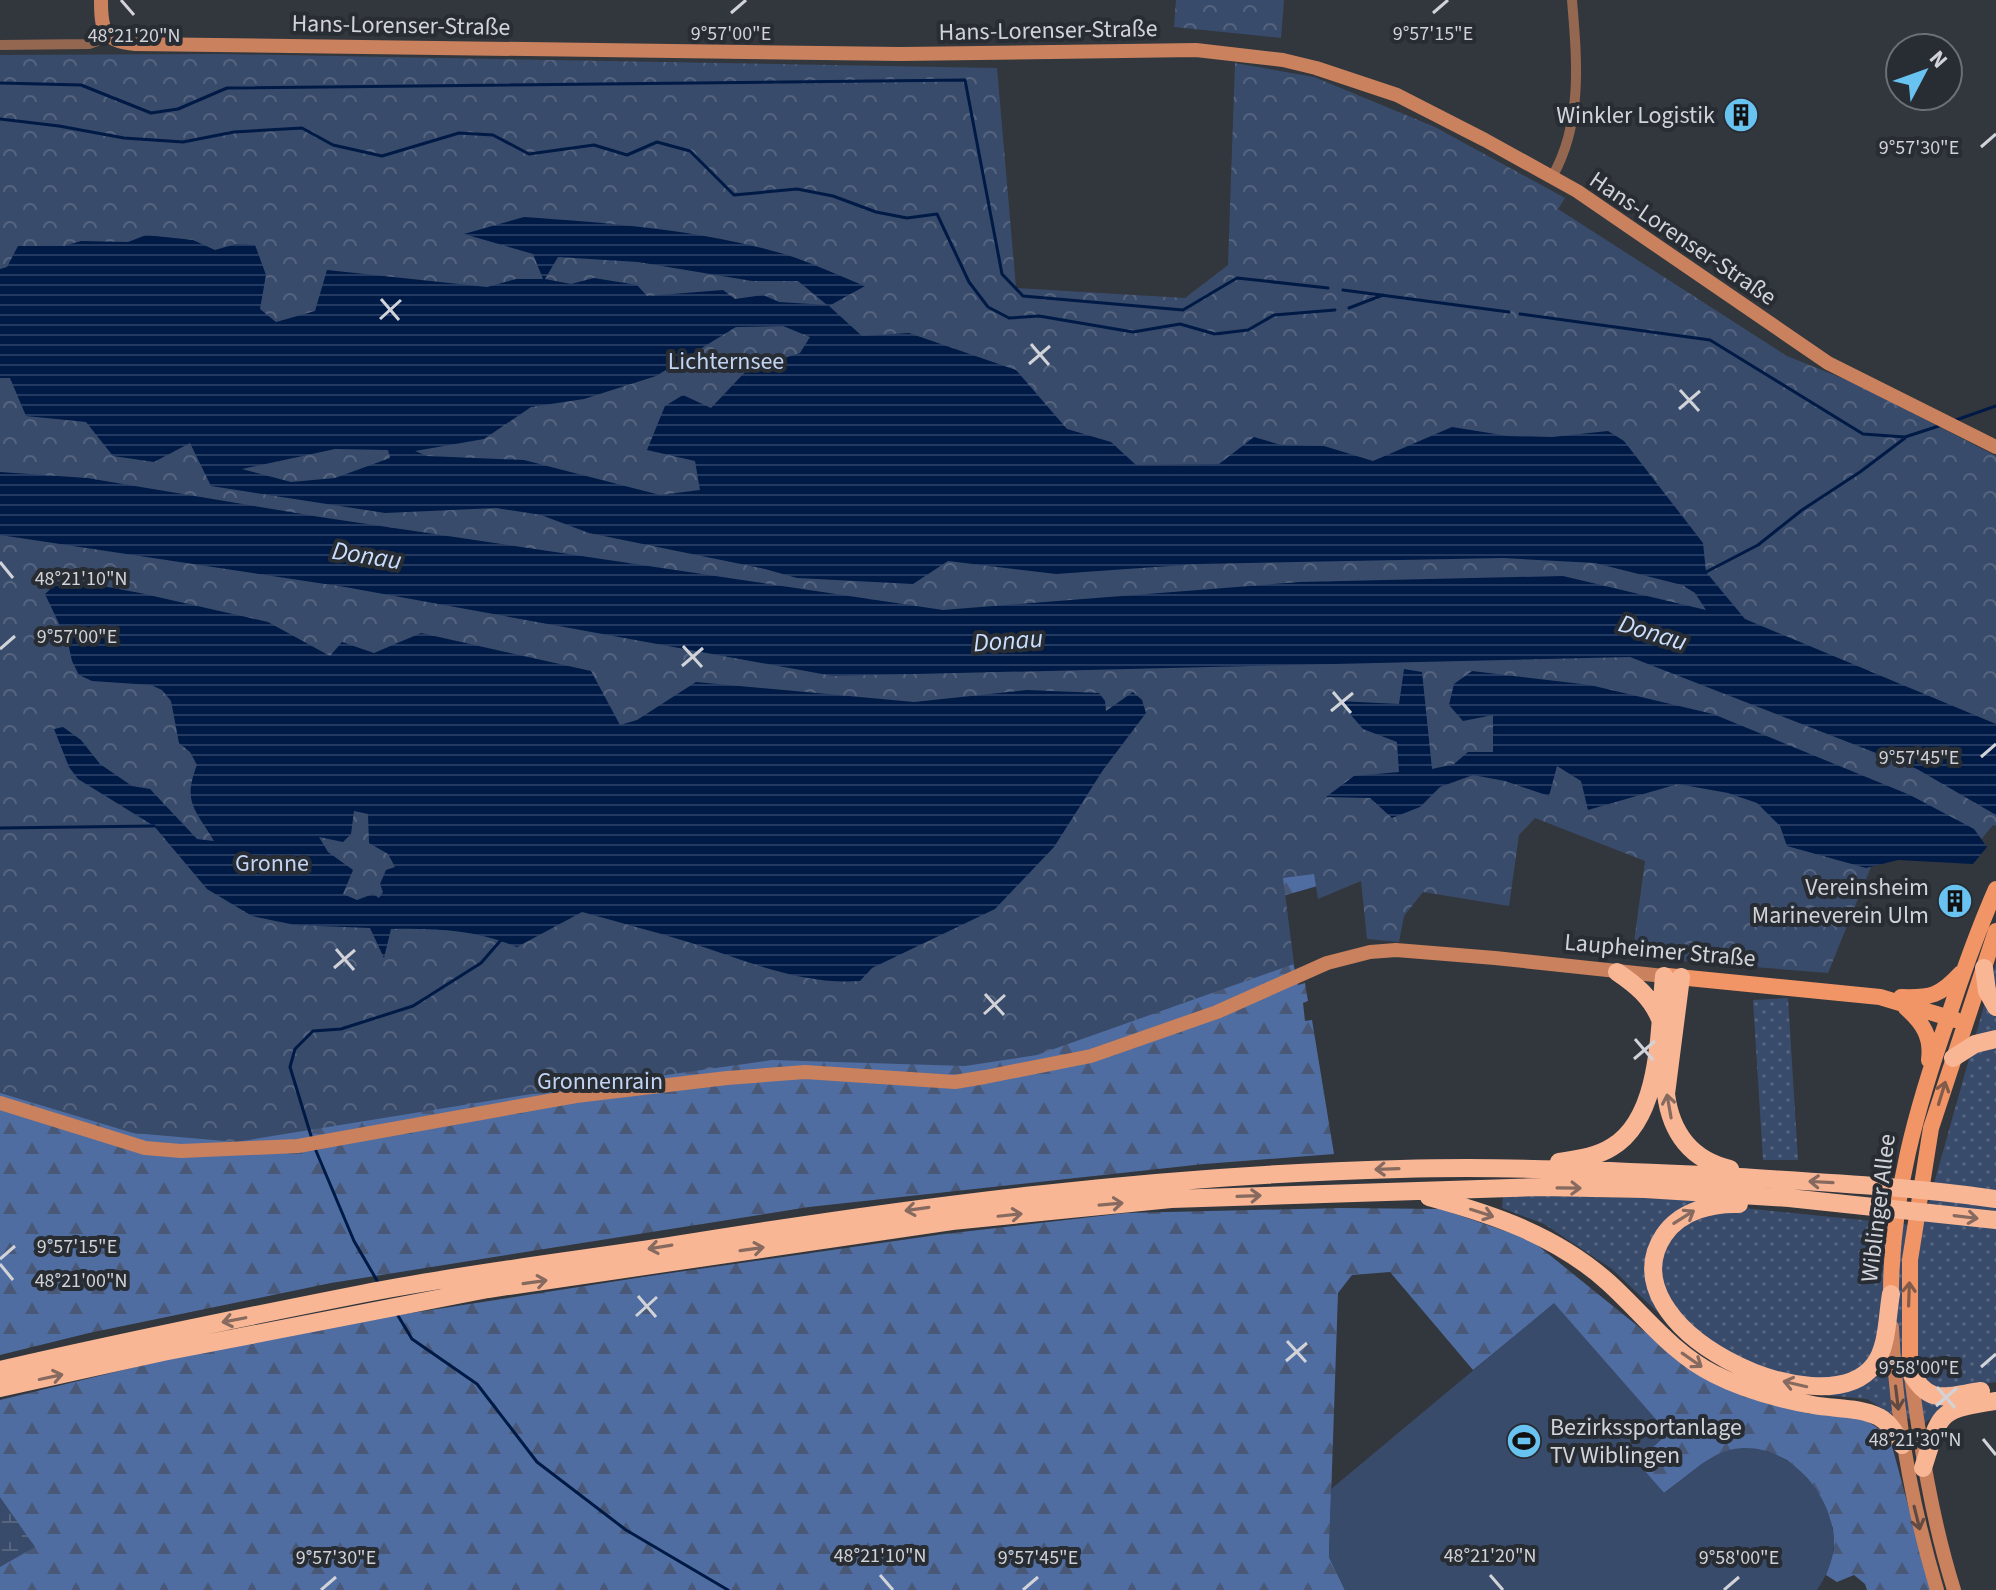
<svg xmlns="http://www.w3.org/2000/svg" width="1996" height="1590" font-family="'Source Sans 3',sans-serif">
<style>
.grass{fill:url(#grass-dots)}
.forest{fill:url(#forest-firs)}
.wetland{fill:url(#wetland-marsh)}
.park{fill:url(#park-crowns)}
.garden{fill:#394b6b}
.water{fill:url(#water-rules);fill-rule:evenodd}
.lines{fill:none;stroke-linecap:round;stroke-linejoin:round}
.stream{stroke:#001a46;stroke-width:3}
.street{stroke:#946751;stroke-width:10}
.secondary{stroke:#c9815e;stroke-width:14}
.primary{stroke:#f19566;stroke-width:16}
.highway{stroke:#f9b695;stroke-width:18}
.oneway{stroke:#825b4a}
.oneway2{stroke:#866a5f}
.oneway3{stroke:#604a42}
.ticks{fill:none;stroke:#d1d3d8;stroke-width:3}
.labels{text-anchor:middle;stroke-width:8;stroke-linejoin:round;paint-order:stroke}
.street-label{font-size:24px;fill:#d1d3d8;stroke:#282c33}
.poi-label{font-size:24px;fill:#d1d3d8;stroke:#282c33;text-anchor:end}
.park-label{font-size:24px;fill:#c2d4f4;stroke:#282c33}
.water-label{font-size:26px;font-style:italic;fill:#cadffe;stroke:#282c33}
.ticks-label{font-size:20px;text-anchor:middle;fill:#d1d3d8;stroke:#282c33;stroke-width:8;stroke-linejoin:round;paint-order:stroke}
</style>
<defs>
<pattern id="grass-dots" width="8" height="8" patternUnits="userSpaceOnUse" patternTransform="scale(2)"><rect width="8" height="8" fill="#394b6b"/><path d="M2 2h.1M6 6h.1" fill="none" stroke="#55647f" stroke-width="1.8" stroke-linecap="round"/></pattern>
<pattern id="forest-firs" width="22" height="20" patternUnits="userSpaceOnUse" patternTransform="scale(2)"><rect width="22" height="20" fill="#506da1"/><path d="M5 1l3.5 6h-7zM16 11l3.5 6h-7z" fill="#485876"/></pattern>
<pattern id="wetland-marsh" width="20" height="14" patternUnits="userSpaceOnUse" patternTransform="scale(2)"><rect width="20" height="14" fill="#394b6b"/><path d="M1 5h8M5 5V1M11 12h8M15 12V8" fill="none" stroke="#55647f"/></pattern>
<pattern id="park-crowns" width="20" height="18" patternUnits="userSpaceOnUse" patternTransform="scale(2)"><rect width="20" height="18" fill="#394b6b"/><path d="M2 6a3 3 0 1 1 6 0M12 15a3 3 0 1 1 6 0" fill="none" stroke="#55647f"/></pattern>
<pattern id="water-rules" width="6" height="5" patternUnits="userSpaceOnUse" patternTransform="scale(2)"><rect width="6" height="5" fill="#001a46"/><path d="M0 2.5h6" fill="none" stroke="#243a60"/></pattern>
</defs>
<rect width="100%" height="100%" fill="#32363d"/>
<!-- grass -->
<path class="grass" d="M1996,963V1382L1971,1386L1925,1423L1893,1415L1867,1399L1823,1395L1749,1378L1687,1340L1612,1269L1544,1224L1502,1208L1503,1195L1689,1199L1734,1207L1922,1226Z
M1788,998L1798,1160H1763L1753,1000Z"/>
<!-- forest -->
<path class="forest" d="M1347,838L1356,875L1279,897L1298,985L1305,983L1308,1001L1303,1003L1305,1021L1312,1020L1334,1154L1204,1164L809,1207L331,1283L89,1333L0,1355V917Z
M1342,1208L1441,1209L1531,1240L1660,1344L1744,1397L1855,1414L1883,1431L1892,1446L1931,1590H1867L1865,1584L1854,1575L1837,1582L1826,1575L1834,1549L1833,1528L1808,1479L1787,1460L1767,1451L1702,1464L1664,1493L1636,1462L1667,1434L1554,1304L1473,1370L1390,1272L1352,1275L1338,1293L1329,1557L1345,1590H0V1400L263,1336L643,1277L944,1234L1126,1213Z"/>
<!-- wetland -->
<path class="wetland" d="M0,1497L35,1547L0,1567Z"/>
<!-- park -->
<path class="park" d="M1176,0H1284L1281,38L1174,27Z
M220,54L997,68L1016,288L1185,298L1228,265L1235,63L1314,77L1435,127L1565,198L1558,209L1787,356L1854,383L1996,456V826L1993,825L1962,863L1875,857L1828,973L1632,957L1645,861L1535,818L1519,835L1509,906L1423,892L1404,916L1399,942L1367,939L1361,881L1318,899L1314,874L1283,878L1294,964L1037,1055L965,1066L772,1060L538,1093L236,1142L133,1133L0,1093V55Z"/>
<!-- garden -->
<path class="garden" d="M1554,1303L1668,1433L1637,1462L1664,1493C1684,1480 1705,1456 1730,1450C1785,1437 1835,1494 1834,1545C1833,1561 1826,1577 1817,1590H1345L1329,1557L1331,1489Z"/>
<!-- water -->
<path class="water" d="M524,217C607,223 692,229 773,251C804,259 835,274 865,286L829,306L862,336L909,333L1016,370L1067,429L1111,442L1136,465L1219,464L1254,437L1281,445L1324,446L1373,461L1452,427L1508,436L1552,437L1608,431L1624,441L1703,543L1706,572L1745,619L1996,724V815L1917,769L1630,657L833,676L345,587L0,535V472L87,478L320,517L943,610L1300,582L1563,576L1706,610L1695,593L1682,585L1595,563L1503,558L1198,564L1056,574L948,561L913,584L797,578L765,569L589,533L541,515L496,508L385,513L211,486L190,443L154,462L113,456L86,422L26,416L10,378H0V269L7,267L18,246H64L81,241L128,242L146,235L193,240L215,250L236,244L255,245L266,275L260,309L276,322L315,311L327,270L487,287L516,279H543L533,254L464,234ZM558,257L638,262L752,281H798L827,305L779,302L763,295L735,299L723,290L647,296L637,285L594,278L571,284L545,279ZM783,326L810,337L800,353L747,370L711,408L683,395L665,406L647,450L695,461L700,490L660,495L524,460L427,456L415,451L484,439L531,407L584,399L656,376L736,327ZM335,449L388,450L390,458L335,478L291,482L242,469Z
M70,580L140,593L268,622L330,656L342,642L374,653L421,633L591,671L620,725L637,720L696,682L914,702L1027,690L1099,693L1105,701L1106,711L1133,692L1142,700L1146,713L1103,770L1054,847L995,909L872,968L860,981C799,985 745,960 688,942C653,931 617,922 582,912L517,947C477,930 434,928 391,929L384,958L370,928L295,925L252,916L207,889L154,826L78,779L69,767L54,729L63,727L81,740L100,764L132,786L150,789L197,839L214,841C196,810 182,803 197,765L190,752L179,743L171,701L162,690L151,685L92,681L79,675L72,661L68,643L45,594L58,582ZM354,811L368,814L369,843L388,854L395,867L386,870L380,884L383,892L379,898L373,894L357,900L343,894L353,870L328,852L319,837L343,842L351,834Z
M1404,669L1422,672L1432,769L1454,764L1468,752H1493V715L1463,721L1449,705L1454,684L1472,671L1590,685L1713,714L1910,795L1974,829L1987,847L1973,864L1898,860L1866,868L1787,846L1780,826L1757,803L1728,793L1678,784L1588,810L1581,781L1557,766L1549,796L1505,781L1473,775L1440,787L1420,807L1392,818L1370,798L1326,797L1354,776L1399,772L1397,742L1363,729L1339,701L1399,704Z"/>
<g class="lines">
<!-- stream -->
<path class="stream" d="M0,83L81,85L151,113L178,109L227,88L965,80L1002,274L1023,296L1183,310L1237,278L1328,288
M0,119L59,126L124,138L183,142L234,132L302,128L333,145L382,156L459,133L493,135L529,154L594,145L627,155L657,142L690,151L734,195L797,189L833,196L876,212L907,218L937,214L969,282L988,307L1009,318L1039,316L1133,332L1180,324L1215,334L1248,330L1274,315L1335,310
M1343,290L1509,312
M1349,308L1383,295
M1520,314L1710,340L1863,434L1905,437L1942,425
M1956,420L1996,406
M1706,572L1758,545L1802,510L1860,472L1905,438
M0,828L154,826
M312,1139L290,1067L295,1049L313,1031L341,1029L413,1006L481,963L501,940
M314,1146L354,1241L379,1284
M397,1314L412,1339L477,1384L537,1462L626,1530L728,1590"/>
<!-- street -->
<path class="street" d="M0,45L89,44L109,37
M1552,177C1583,123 1577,60 1572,0"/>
<!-- secondary -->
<path class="secondary" d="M101,0C101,29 103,42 135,44L901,54L1196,50L1283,60L1316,68L1397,95L1485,140L1577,191L1828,363L1996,447
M0,1103L145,1148L181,1151L298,1146L576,1096L727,1078L805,1072L955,1082L985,1077L1091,1056L1217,1012L1327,963L1370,952L1396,950L1495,958L1664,976
M1892,1327C1896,1418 1911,1503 1937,1590
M1911,1376C1921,1449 1932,1520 1954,1590"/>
<!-- primary -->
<path class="primary" d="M1668,976L1880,997L1956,1020
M1901,997C1931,998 1940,996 1961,973
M1906,1008C1923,1023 1932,1037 1929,1060
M1891,1294C1891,1197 1917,1106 1949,1015C1963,972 1978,930 1996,889
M1910,1371V1260L1931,1128L1996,931"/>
<!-- highway -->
<path class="highway" d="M1984,968L1987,991L1996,1007
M1617,972C1636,985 1651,997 1660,1019
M1681,977L1666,1094C1671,1133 1691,1160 1730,1169
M1953,1058L1975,1044L1996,1039
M1559,1162C1578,1159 1596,1157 1612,1147C1662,1117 1659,1027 1664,976
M1429,1197C1495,1215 1557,1236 1609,1283C1643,1314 1672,1353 1714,1374C1745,1390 1780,1399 1813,1405C1835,1409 1859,1407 1879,1417C1890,1423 1896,1434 1902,1445
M1739,1204C1712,1203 1680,1211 1664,1235C1602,1327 1823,1432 1874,1365C1888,1347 1887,1316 1891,1294
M0,1370C122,1342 244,1317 366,1293C469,1273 573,1261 676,1245C916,1206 1157,1175 1400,1169C1508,1166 1616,1171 1724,1176C1815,1182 1906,1186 1996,1199
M1910,1371C1929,1407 1947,1396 1981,1391
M0,1388L163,1352L488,1289L952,1221L1171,1199L1540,1187L1645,1189L1789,1198L1996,1220
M1923,1468C1941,1413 1935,1410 1996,1401"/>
</g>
<!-- one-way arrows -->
<defs><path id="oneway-shaft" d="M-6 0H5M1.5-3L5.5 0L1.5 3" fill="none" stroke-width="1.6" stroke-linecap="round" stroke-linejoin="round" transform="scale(2)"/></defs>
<g class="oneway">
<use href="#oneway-shaft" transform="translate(1942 1093) rotate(-73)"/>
<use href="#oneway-shaft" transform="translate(1909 1294) rotate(-88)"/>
</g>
<g class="oneway2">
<use href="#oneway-shaft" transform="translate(1669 1106) rotate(-100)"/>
<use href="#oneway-shaft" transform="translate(1387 1169) rotate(178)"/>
<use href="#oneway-shaft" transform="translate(1821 1182) rotate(-177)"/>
<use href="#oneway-shaft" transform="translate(1569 1188) rotate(1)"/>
<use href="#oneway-shaft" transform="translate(1249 1196) rotate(-2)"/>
<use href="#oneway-shaft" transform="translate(1111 1204) rotate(-5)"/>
<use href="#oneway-shaft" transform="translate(917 1209) rotate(172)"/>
<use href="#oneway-shaft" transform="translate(1482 1213) rotate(18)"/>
<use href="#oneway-shaft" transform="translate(1010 1215) rotate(-6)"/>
<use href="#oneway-shaft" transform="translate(1684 1217) rotate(-32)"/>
<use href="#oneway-shaft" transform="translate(1966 1217) rotate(7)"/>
<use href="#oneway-shaft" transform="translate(660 1247) rotate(171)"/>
<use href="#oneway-shaft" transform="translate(752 1249) rotate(-8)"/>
<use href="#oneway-shaft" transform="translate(535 1282) rotate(-8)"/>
<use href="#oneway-shaft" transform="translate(234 1320) rotate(169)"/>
<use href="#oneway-shaft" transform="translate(1692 1360) rotate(35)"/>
<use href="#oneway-shaft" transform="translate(51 1377) rotate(-12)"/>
<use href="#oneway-shaft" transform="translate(1795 1384) rotate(-167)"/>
</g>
<g class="oneway3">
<use href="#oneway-shaft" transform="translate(1897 1398) rotate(83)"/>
<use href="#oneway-shaft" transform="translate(1917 1518) rotate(76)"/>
</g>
<!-- ticks -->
<path class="ticks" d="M121,0L134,15M731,13L746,0M1433,13L1448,0M1981,147L1996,134M381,299L399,320M380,319L401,300M1031,344L1049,365M1029,364L1050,346M1680,390L1699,411M1679,409L1700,391M0,562L13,578M683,646L702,667M0,649L15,636M682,666L703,648M1333,692L1351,713M1331,711L1353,693M1981,757L1996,744M336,949L354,970M334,968L355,950M985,994L1004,1015M984,1014L1005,995M1635,1039L1653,1060M1634,1059L1655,1041M0,1259L15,1246M0,1264L13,1280M638,1296L656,1317M636,1316L657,1297M1287,1341L1306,1362M1286,1361L1307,1343M1981,1367L1996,1354M1937,1387L1955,1408M1936,1406L1957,1388M1983,1439L1996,1455M880,1575L893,1590M1490,1575L1503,1590M321,1590L336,1577M1023,1590L1038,1577M1724,1590L1739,1577"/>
<!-- icons -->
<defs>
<g id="building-disc" transform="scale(1.8)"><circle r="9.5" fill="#69c3f1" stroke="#282c33"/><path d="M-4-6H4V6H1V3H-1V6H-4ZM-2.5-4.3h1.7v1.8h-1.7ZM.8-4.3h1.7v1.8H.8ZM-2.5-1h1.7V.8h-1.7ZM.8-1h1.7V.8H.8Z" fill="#111"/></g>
<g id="stadium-disc" transform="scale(1.8)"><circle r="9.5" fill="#69c3f1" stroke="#282c33"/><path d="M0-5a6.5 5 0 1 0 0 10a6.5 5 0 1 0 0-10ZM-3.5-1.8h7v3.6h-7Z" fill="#111"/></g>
</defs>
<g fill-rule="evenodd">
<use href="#building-disc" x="1741" y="115"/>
<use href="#building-disc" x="1955" y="901"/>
<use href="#stadium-disc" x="1524" y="1441"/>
</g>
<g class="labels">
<!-- street labels -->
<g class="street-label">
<text transform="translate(401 25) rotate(1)" y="8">Hans-Lorenser-Straße</text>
<text transform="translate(1048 30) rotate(-1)" y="8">Hans-Lorenser-Straße</text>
<text transform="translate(1683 238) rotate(34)" y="8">Hans-Lorenser-Straße</text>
<text transform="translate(1660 950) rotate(5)" y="8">Laupheimer Straße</text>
<text transform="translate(1878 1208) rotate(-83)" y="8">Wiblinger Allee</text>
</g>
<!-- poi labels -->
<g class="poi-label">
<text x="1715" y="123">Winkler Logistik</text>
<text x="1929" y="895">Vereinsheim<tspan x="1929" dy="28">Marineverein Ulm</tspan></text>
<text x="1550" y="1435" text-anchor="start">Bezirkssportanlage<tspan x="1550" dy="28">TV Wiblingen</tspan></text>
</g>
<!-- park labels -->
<g class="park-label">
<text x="726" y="369">Lichternsee</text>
<text x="272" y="871">Gronne</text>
<text x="600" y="1089">Gronnenrain</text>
</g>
<!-- water labels -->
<g class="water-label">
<text transform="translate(367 555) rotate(9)" y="9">Donau</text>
<text transform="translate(1653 632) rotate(17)" y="9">Donau</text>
<text transform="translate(1008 640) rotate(-4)" y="9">Donau</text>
</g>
</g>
<g class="ticks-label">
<text x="731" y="40">9°57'00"E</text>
<text x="1433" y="40">9°57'15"E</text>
<text x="134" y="42">48°21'20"N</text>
<text x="1919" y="154">9°57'30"E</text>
<text x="81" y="585">48°21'10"N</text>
<text x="77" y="643">9°57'00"E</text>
<text x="1919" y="764">9°57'45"E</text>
<text x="77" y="1253">9°57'15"E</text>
<text x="81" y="1287">48°21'00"N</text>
<text x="1919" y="1374">9°58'00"E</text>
<text x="1915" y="1446">48°21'30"N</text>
<text x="880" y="1562">48°21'10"N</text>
<text x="1490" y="1562">48°21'20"N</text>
<text x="336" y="1564">9°57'30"E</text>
<text x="1038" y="1564">9°57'45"E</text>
<text x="1739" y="1564">9°58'00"E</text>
</g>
<!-- north arrow -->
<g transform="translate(1924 72) rotate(49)"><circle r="38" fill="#282c33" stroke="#6c6f75" stroke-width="2"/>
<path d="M0-6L14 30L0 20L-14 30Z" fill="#69c3f1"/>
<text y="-12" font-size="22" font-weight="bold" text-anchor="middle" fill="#d1d3d8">N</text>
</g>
</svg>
